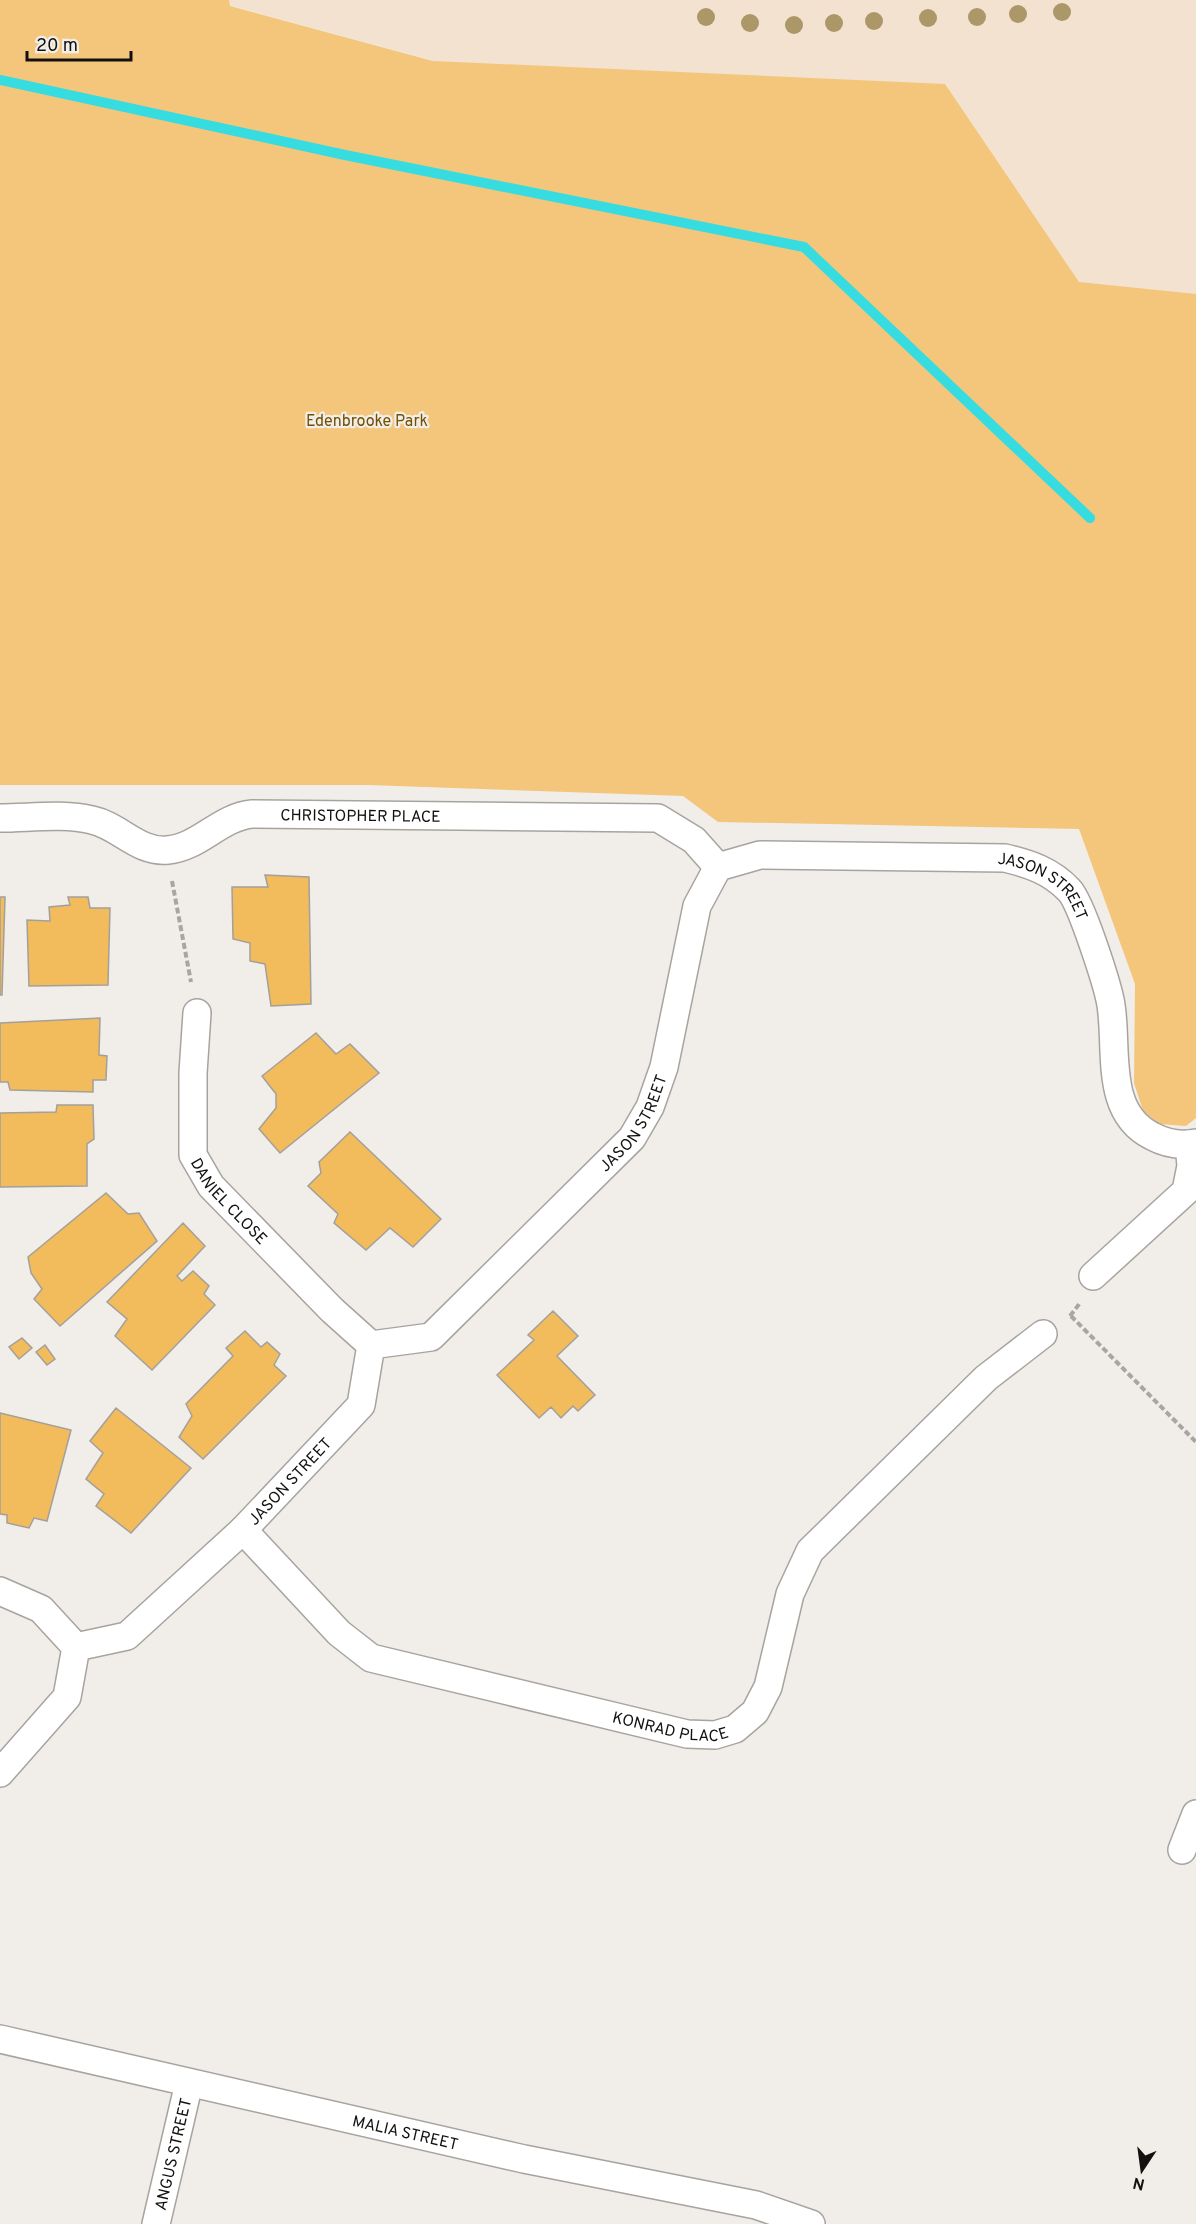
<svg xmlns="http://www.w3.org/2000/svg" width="1196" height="2224" font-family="Overpass,sans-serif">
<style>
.industrial{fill:#f2e2cf}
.green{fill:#f3c67c}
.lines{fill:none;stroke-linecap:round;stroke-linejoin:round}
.stream{stroke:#36dcdf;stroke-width:10}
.building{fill:#f2bb5c;stroke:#a3a09b;stroke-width:1.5}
.street-casing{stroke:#a7a4a0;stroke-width:30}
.path{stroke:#a8a6a2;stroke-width:4;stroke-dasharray:6 3;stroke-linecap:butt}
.street{stroke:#fff;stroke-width:27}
.tree{fill:#ac9769}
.labels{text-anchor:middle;stroke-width:4.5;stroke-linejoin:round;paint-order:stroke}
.park-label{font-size:16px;fill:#734f00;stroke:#f1eee9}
.street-label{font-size:16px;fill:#12110f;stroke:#f1eee9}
</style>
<rect width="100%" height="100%" fill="#f1eee9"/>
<!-- industrial -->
<path class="industrial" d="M210,0H1196V314L1048,295L479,73Z"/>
<!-- green -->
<path class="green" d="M0,0H229L230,6L433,61L945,84L1079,282L1196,294V1118L1186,1126L1159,1124L1143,1111L1134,1083L1135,984L1079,829L718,822L683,796L368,785H0Z"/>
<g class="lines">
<!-- stream -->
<path class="stream" d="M0,80L345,155L804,247L1090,518"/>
</g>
<!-- building -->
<path class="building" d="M265,875L309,877L311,1004L271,1006L265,964L250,961V943L233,939L232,887H268Z
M0,897H5L2,995H0Z
M68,897H88L90,908H110L108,985L29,986L27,920L50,921L49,907L70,905Z
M100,1018L99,1055L107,1056L106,1080H93V1092L10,1090L8,1082H0V1023Z
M316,1033L336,1054L350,1044L379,1073L280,1153L259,1129L276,1108V1094L262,1076Z
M57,1105H93L94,1139L87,1144V1186L0,1187V1113L56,1112Z
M350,1132L441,1219L413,1247L390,1228L366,1250L334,1223L338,1214L308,1186L321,1173L319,1162Z
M106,1193L128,1214L139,1213L157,1241L60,1326L34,1299L42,1289L31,1273L28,1257Z
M183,1223L205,1246L177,1276L182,1281L193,1271L209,1286L204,1294L215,1305L152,1370L115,1336L127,1319L107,1302Z
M553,1311L578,1336L557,1356L595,1395L578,1411L573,1406L561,1418L551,1407L539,1418L497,1375L534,1340L528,1335Z
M245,1331L261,1347L267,1342L280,1354L274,1365L286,1376L203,1459L179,1437L192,1416L186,1404L233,1356L226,1348Z
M22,1338L32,1348L19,1359L9,1347Z
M45,1345L55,1359L47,1365L36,1352Z
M116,1408L191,1468L131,1533L96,1506L104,1494L86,1479L103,1453L90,1441Z
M0,1413L71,1430L47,1521L34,1518L29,1528L7,1523V1515L0,1514Z"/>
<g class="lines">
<!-- street casing -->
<g class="street-casing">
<g id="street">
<path id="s1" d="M0,818C29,818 64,813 92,820C120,826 138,853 168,850C200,847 220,817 252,814L658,818L694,840L718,867"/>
<path id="s2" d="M197,1013L193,1073V1155L211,1186L332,1310L371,1345"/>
<path d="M1093,1276L1186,1191L1191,1166L1189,1144"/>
<path id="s3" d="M243,1530L339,1633L371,1658L687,1734L715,1735L735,1729L755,1712L768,1687L790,1594L810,1551L986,1378L1043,1334"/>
<path d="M0,1591L41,1609L76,1647"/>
<path id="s4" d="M0,1773L67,1697L76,1647L127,1636L243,1530L361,1405L371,1345L431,1337L632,1138L650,1107L664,1067L697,906L718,867L760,855L1005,858C1030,864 1051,871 1069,890C1081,902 1108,986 1111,1005C1118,1050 1104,1112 1152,1136C1165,1143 1181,1146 1196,1143"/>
<path d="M1182,1850L1196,1814"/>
<path id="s5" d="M0,2039L524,2159L756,2205L811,2224"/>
<path id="s6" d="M156,2224L189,2083"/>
</g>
</g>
<!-- path -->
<path class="path" d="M172,881L191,982
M1070,1316L1080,1303
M1071,1316L1196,1442"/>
<!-- street -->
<use href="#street" class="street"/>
</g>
<!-- trees -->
<g class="tree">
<circle cx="1062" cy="12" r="9"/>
<circle cx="1018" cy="14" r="9"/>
<circle cx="706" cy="17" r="9"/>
<circle cx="977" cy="17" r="9"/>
<circle cx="928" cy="18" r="9"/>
<circle cx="874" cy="21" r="9"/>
<circle cx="750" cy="23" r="9"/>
<circle cx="834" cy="23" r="9"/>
<circle cx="794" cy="25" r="9"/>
</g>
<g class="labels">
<!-- park labels -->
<g class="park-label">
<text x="367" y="426">Edenbrooke Park</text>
</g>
<!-- street labels -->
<g class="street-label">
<text dy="6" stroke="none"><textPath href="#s1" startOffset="376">CHRISTOPHER PLACE</textPath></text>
<text dy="6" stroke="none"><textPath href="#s4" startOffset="1562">JASON STREET</textPath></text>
<text dy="6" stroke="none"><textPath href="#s4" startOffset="951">JASON STREET</textPath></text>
<text dy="6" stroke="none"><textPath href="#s2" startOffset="201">DANIEL CLOSE</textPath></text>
<text dy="6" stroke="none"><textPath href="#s4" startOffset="429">JASON STREET</textPath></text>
<text dy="6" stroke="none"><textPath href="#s3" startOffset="489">KONRAD PLACE</textPath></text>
<text dy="6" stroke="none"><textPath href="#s5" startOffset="416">MALIA STREET</textPath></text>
<text dy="6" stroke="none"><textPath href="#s6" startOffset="72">ANGUS STREET</textPath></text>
</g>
</g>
<!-- north arrow -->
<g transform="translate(1142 2170) rotate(193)" stroke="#f1eee9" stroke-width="4.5" paint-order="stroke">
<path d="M0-4.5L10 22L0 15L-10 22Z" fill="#12110f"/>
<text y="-9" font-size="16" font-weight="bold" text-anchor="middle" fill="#12110f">N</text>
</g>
<!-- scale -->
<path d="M27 51v9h104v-9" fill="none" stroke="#12110f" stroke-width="3"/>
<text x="36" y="51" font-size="18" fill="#12110f" stroke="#f1eee9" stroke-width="4.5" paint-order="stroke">20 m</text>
</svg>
